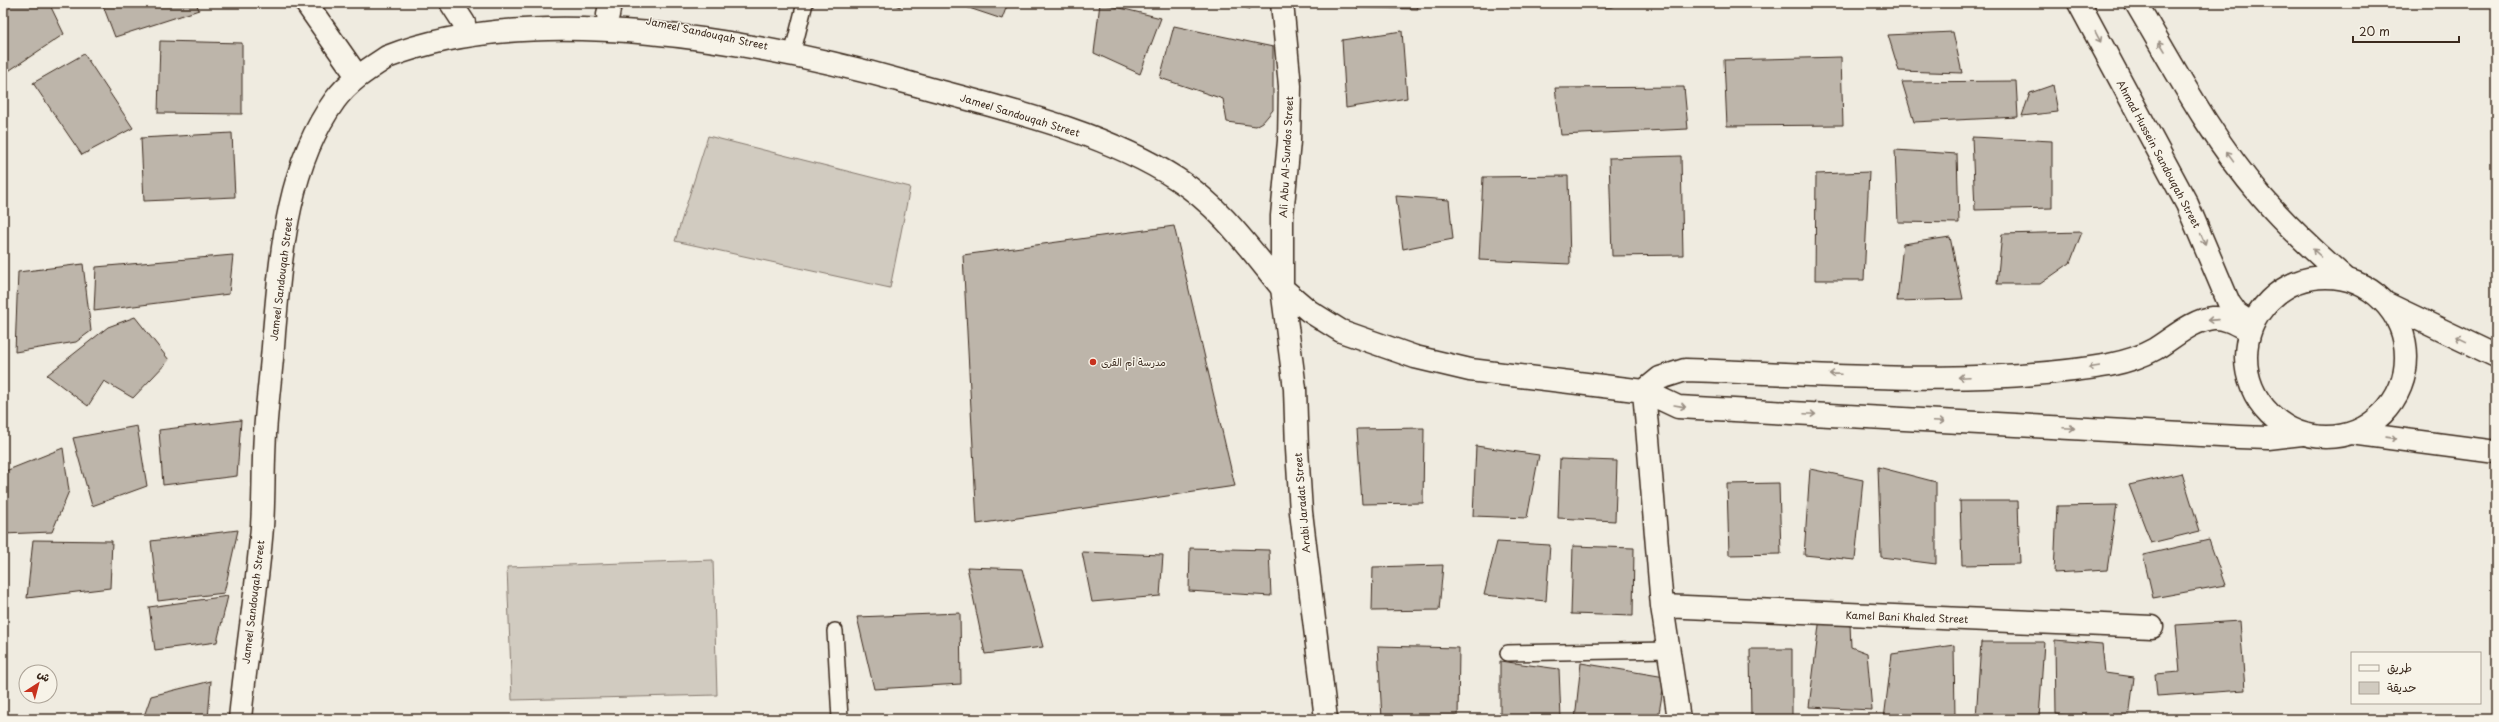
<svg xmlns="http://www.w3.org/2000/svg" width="2499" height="722" font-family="'Playpen Sans','Playpen Sans Arabic',sans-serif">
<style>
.green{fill:#d1cbc0;stroke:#867a6f}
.building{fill:#bdb5aa;stroke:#3b2a1e}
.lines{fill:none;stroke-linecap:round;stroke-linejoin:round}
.lane-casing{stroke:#3b2a1e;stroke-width:18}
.street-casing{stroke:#3b2a1e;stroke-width:25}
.secondary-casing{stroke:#3b2a1e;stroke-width:25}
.lane{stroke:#f7f3e8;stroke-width:15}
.street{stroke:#f7f3e8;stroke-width:22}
.secondary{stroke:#f7f3e8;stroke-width:22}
.oneway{stroke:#998e83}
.poi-dot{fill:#c8321e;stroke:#f7f3e8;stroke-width:1.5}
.labels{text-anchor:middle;stroke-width:3;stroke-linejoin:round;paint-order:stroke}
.street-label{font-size:10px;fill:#3b2a1e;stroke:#f7f3e8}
.poi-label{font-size:10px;fill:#3b2a1e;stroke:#f7f3e8;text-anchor:start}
</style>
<rect width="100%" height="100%" fill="#efebe0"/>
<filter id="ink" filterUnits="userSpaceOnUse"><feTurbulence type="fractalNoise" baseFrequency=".025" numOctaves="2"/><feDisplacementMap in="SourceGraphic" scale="8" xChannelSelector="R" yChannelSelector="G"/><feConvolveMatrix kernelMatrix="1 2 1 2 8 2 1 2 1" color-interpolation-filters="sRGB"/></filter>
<g filter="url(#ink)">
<!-- green -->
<path class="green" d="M708,136L910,187L890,288L675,241Z
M713,560L717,695L512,700L507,567Z"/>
<!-- building -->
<path class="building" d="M3,3H49L64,34L4,74Z
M102,3H196L199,10L115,37Z
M889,3H901L900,7Z
M965,3H1008L1002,19L966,7Z
M1100,3L1161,18L1140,74L1094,53Z
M1231,3H1251L1250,9Z
M1356,3H1417L1418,9L1357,8Z
M1561,3H1623L1611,7L1561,6Z
M1174,26L1273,47V110L1263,122L1256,126L1227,122L1223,99L1160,78Z
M1402,31L1407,98L1346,108L1342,40Z
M1953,32L1962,73L1899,71L1888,35Z
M160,41L242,43V114L158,113Z
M84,54L133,128L82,155L33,83Z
M1841,57L1843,125L1727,126L1724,60Z
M2016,81L2018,117L1914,122L1902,82Z
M2053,85L2058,112L2022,116L2030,93Z
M1684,87L1688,129L1561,135L1555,88Z
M232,133L235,197L144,201L141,138Z
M1972,137L2052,141V208L1975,210Z
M1895,150L1957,154L1959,223L1898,222Z
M1681,156L1683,255L1612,256L1609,158Z
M1869,172L1864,280H1815L1816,174Z
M1568,176L1570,264L1479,260L1483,177Z
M1396,196L1449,200L1453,239L1403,249Z
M1174,226L1235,486L977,524L963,255Z
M2082,232L2070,263L2040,284H1997L2002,234Z
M1950,237L1963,299L1897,301L1903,244Z
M233,255L229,294L94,311L96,267Z
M83,264L91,331L76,342L15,352L18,272Z
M135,317L169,360L133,398L104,381L88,406L47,375L108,327Z
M241,420L237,476L163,485L159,430Z
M137,426L147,486L92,506L73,438Z
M1424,428L1423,503L1362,504L1357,429Z
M1476,446L1539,455L1527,518L1473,516Z
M63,448L69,491L52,532L3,534V472Z
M1560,459L1617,461L1615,521L1558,518Z
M1878,467L1936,482V564L1881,557Z
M1810,469L1863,480L1855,560L1804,555Z
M2182,473L2200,531L2151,543L2129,485Z
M1779,483L1781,554L1729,555L1727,484Z
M1960,501H2018L2020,564L1962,565Z
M2117,505L2107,570L2054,573L2057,506Z
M238,530L224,593L158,601L151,541Z
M33,540L112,541L110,588L27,598Z
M2209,540L2225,585L2153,598L2143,555Z
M1497,542L1550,545L1546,601L1484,595Z
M1573,546L1634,548L1633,616L1571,614Z
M1190,548L1269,550L1271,596L1189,591Z
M1082,552L1163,555L1160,596L1092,602Z
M1443,565L1439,610L1372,611L1373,567Z
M967,567L1022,569L1043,647L985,654Z
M228,596L217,642L155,650L149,607Z
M960,613L961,684L874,689L857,617Z
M1820,617L1850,624L1851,647L1867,653L1872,710L1809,707Z
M2240,621L2245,690L2157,696L2155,674L2180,672L2176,625Z
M2055,640L2102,644L2105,673L2134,677L2129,719H2093L2056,714Z
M1981,642H2044L2039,719H1976Z
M1954,645L1955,719H1884L1892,654Z
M1378,646L1459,648L1458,719H1382Z
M1750,649H1792V719H1751Z
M1500,661L1559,669L1561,719H1500Z
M1581,663L1665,677L1658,719H1575Z
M211,681L208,719H143L151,696Z
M37,715L38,719H9Z"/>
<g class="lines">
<!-- lane casing -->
<g class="lane-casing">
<path id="lane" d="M793,51L805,3
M835,631L840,719
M1508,653L1669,650"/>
</g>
<!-- street casing -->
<g class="street-casing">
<path id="street" d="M306,3L357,76
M451,3L464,23
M1282,3L1290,86L1289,141L1282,216V288L1295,389L1297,449L1301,512L1326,719
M608,15L610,3
M1282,288L1309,311L1341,331L1415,357L1470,370L1644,391L1678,407L2239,437L2268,438L2302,434
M1644,391L1660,378L1685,370C1824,374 1972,388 2109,365C2124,362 2141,357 2155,349C2172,339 2192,320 2213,318C2226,317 2238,325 2249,331
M1644,391L1662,606L1679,719
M1662,606L2152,627"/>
</g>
<!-- secondary casing -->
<g class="secondary-casing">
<path id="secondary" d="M2079,3L2187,204L2229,303L2237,314L2252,324
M2136,3C2175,69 2211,138 2261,196C2287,226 2316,253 2346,279
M2246 357a80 80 0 1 1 160 0a80 80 0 1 1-160 0Z
M2385,303L2496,356
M2352,433L2496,452
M240,719C246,655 257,591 262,527C264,496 263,465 265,434C267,400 272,367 274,333C281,255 287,166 335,100C349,81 367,70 387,57C532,0 755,40 909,83C996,107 1102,130 1177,179C1220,206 1250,249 1282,288"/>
</g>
<!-- lane -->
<use href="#lane" class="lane"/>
<!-- street -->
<use href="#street" class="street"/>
<!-- secondary -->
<use href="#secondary" class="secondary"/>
</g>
<!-- one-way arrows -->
<defs><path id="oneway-shaft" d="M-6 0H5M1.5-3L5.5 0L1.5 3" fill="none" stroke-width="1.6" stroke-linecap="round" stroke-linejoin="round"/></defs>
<g class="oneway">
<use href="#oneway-shaft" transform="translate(2098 37) rotate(62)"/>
<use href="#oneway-shaft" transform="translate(2162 46) rotate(-121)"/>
<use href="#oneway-shaft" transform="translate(2230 156) rotate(-126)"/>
<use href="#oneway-shaft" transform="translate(2203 239) rotate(66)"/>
<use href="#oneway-shaft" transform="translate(2317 253) rotate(-138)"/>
<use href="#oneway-shaft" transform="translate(2213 320) rotate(176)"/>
<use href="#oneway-shaft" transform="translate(2461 339) rotate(-154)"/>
<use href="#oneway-shaft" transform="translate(2094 367) rotate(171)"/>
<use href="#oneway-shaft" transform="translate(1835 374) rotate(-178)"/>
<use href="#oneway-shaft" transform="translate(1964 377) rotate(177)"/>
<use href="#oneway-shaft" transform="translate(1680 406) rotate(10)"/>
<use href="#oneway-shaft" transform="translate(1810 414) rotate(3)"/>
<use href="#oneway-shaft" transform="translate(1939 421) rotate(3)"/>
<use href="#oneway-shaft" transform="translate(2069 428) rotate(3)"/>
<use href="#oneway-shaft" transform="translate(2391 438) rotate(8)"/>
</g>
</g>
<!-- markers -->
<circle class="poi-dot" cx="1093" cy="362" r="4"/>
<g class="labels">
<!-- street labels -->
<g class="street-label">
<text transform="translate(707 33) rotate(12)" y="4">Jameel Sandouqah Street</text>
<text transform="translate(1020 115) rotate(17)" y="4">Jameel Sandouqah Street</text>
<text transform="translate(2159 154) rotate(62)" y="4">Ahmad Hussein Sandouqah Street</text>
<text transform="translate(1286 157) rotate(-87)" y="4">Ali Abu Al-Sundos Street</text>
<text transform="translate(281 279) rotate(-83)" y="4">Jameel Sandouqah Street</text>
<text transform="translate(1302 503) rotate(-95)" y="4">Arabi Jaradat Street</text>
<text transform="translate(253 602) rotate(-83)" y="4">Jameel Sandouqah Street</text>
<text transform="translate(1907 617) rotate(2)" y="4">Kamel Bani Khaled Street</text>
</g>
<!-- poi labels -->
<g class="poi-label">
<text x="1101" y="366">مدرسة أم القرى</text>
</g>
</g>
<!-- margin -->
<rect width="2499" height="722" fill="none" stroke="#f7f3e8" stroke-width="16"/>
<rect x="8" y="8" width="2483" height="706" fill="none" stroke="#3b2a1e" stroke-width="1.5" filter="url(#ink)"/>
<!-- legend -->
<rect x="2351" y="652" width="130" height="52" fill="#f7f3e8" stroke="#aca397"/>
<rect x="2359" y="665" width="20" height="6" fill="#f7f3e8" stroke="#aca397"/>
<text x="2387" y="672" font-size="12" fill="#3b2a1e">طريق</text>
<rect x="2359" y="682" width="20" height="12" fill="#d1cbc0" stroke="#aca397"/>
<text x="2387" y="692" font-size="12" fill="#3b2a1e">حديقة</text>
<!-- north arrow -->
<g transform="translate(38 684) rotate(36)"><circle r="19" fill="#f7f3e8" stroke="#aca397"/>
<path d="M0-3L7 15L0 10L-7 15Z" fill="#c8321e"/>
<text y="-6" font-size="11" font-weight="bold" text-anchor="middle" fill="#3b2a1e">ش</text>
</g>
<!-- scale -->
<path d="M2353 36v6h106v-6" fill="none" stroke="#3b2a1e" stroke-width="2"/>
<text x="2359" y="36" font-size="12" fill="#3b2a1e" stroke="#f7f3e8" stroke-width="3" paint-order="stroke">20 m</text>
</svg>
